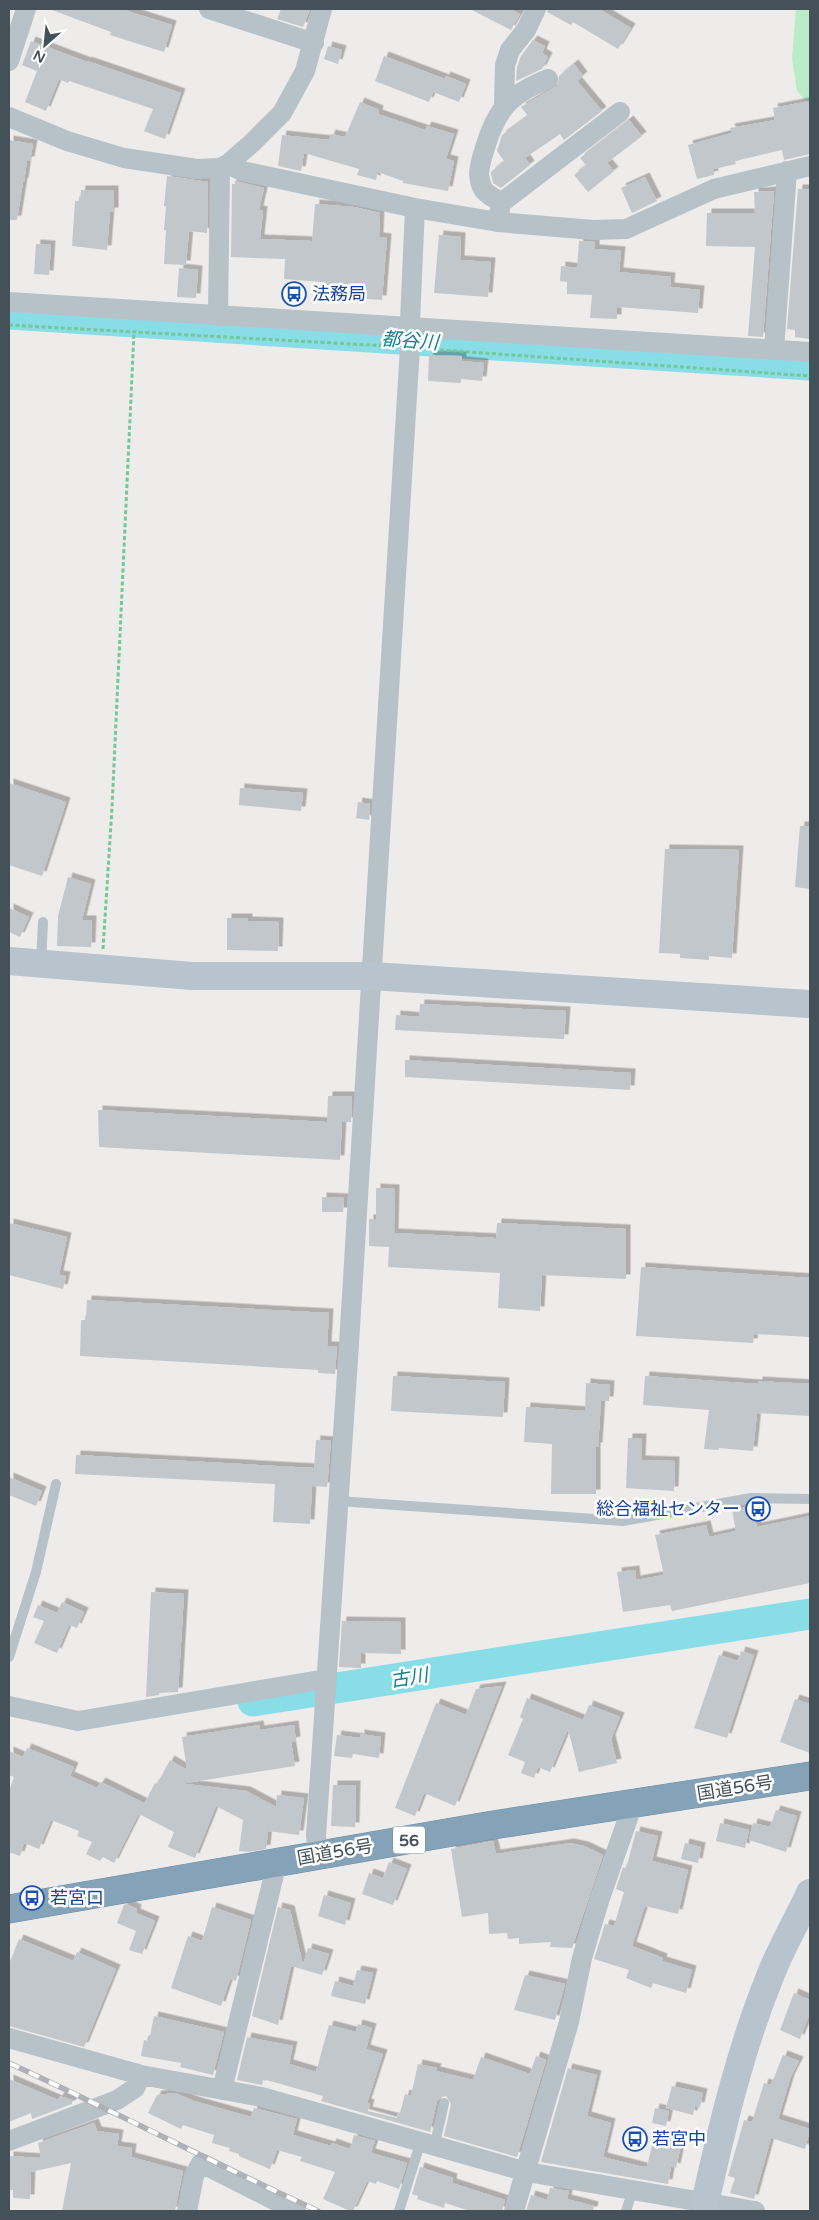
<svg xmlns="http://www.w3.org/2000/svg" width="819" height="2220" font-family="'Varela Round','Noto Sans JP',sans-serif">
<style>
.green{fill:#baecc8}
.lines{fill:none;stroke-linecap:round;stroke-linejoin:round}
.river{stroke:#88dde7;stroke-width:31}
.building{fill:#c2c7cb;filter:url(#shadow)}
.highway-casing{stroke:#708ea5;stroke-width:29}
.path{stroke:#74c896;stroke-width:3;stroke-dasharray:4 2.5;stroke-linecap:butt}
.lane{stroke:#b7c1c8;stroke-width:10}
.street{stroke:#b7c1c8;stroke-width:20}
.secondary{stroke:#b7c4cd;stroke-width:28}
.highway{stroke:#84a3b9;stroke-width:28}
.rail-casing{stroke:#aeb1b6;stroke-width:5.5}
.rail{stroke:#fff;stroke-width:4;stroke-dasharray:11;stroke-linecap:butt}
.labels{text-anchor:middle;stroke-width:5;stroke-linejoin:round;paint-order:stroke}
.shield{fill:#fff;stroke:#7d858a;stroke-width:1}
.shield-label{font-size:16px;font-weight:bold;fill:#455158}
.transit-label{font-size:18px;fill:#164399;stroke:#fff;text-anchor:start}
.street-label{font-size:18px;fill:#455158;stroke:#fff}
.water-label{font-size:19px;font-style:italic;fill:#128290;stroke:#fff}
</style>
<defs>
<filter id="shadow"><feDropShadow dx="4.5" dy="-4.5" stdDeviation="0" flood-color="#0004"/></filter>
</defs>
<rect width="100%" height="100%" fill="#eeebeb"/>
<!-- green -->
<path class="green" d="M796,9H810V106L797,91L792,59Z"/>
<g class="lines">
<!-- river -->
<path class="river" d="M9,314L810,365
M253,1701L810,1614"/>
</g>
<!-- building -->
<path class="building" d="M52,9H121L172,25L164,52L110,35L111,32L52,10Z
M281,9H310L303,27L277,19Z
M470,9H510L520,14L511,30Z
M548,9H599L631,28L618,49L573,22L571,25L547,12Z
M533,40L545,46L542,53L548,57L542,69L516,81L517,67L521,56Z
M31,41L87,62V61L181,93L165,139L144,131L153,109L69,81L68,83L59,79L46,111L25,102L37,71L22,65Z
M328,46L342,50L338,64L324,59Z
M384,56L445,79L446,76L466,84L459,102L433,92L429,102L375,81Z
M574,64L583,76L577,81L602,111L564,140L560,134L525,158L530,165L501,188L493,183L491,174V172L504,161L497,151L502,135L528,116L521,107L557,86L559,76Z
M810,101V154L784,160L782,150L735,161L736,164L714,169V175L697,179L688,145L732,133L730,128L775,120L773,108Z
M360,102L379,110L378,114L425,130L427,126L454,134L446,159L454,161L448,191L403,183V181L378,172L376,180L357,175L359,169L304,153L301,171L278,166L282,135L329,140L331,134L345,137Z
M629,120L642,136L607,163L614,171L588,192L574,175L586,165L580,158Z
M9,140L33,144L30,161H27L24,182H23L17,220H9Z
M167,176L208,182L207,233L189,231L186,265L164,264L166,230H164L166,206H164Z
M645,177L657,201L632,213L621,188Z
M235,181L264,188L259,210L263,211L260,239L312,241L315,204L354,207L380,213L379,237L387,238L382,300L321,296L322,282L284,279L285,259L231,257L232,184H235Z
M798,189H810L809,339L795,337V330L787,329Z
M81,190H114V212H110L107,250L72,246L75,201H80Z
M774,191L763,337L748,336L755,247L706,246L707,213H755L754,192Z
M439,235L461,237L460,260L491,262L488,297L434,293Z
M579,241L595,242V249L621,251L619,272L671,277L670,287L700,290L698,313L617,307V319L590,318L592,295L567,294V282L560,281L561,266L577,268Z
M36,244L51,245L49,275L34,274Z
M179,268L198,270L196,298L177,297Z
M429,355L462,356V361L484,363L482,381L461,379V383L428,381Z
M9,783L66,802L42,876L9,865Z
M240,788L303,793L301,811L239,805Z
M358,802L370,804L369,820L356,818Z
M800,826H810V889L795,887Z
M665,849L739,850L732,958L709,956V960L680,958V954L659,953Z
M68,877L91,884L82,920H92L91,947L57,946L58,916Z
M9,908L29,917L20,937L9,932Z
M227,918H248V921L279,922L278,951L227,950Z
M420,1004L566,1011L564,1039L395,1030L396,1015L419,1017Z
M405,1060L631,1073L630,1090L405,1077Z
M328,1096H352L351,1122H342L340,1160L99,1147L98,1110L327,1122Z
M376,1188L395,1189L394,1233L496,1238L497,1223L626,1229V1279L542,1275L540,1311L498,1308L500,1273L388,1267L389,1247L369,1246V1219H376Z
M322,1197L344,1198L343,1212H322Z
M9,1223L67,1237L59,1275L66,1276L63,1289L9,1275Z
M641,1267L810,1278V1337L754,1334L753,1343L636,1336Z
M87,1300L329,1313L327,1346H337L335,1374L318,1373V1370L80,1356L81,1320H86Z
M393,1376L505,1382L503,1417L391,1411Z
M645,1376L758,1384V1381L810,1384V1416L757,1413L753,1451L719,1448L718,1450L704,1449L709,1410L643,1405Z
M586,1383L610,1385L609,1401H601L598,1447H596V1494H551L552,1444L524,1442L526,1407L585,1411Z
M628,1438H642L641,1460L675,1461L674,1491L626,1488Z
M316,1440L331,1441L327,1487L312,1486L310,1524L273,1522L275,1484L75,1474L76,1455L314,1468Z
M9,1477L42,1491L36,1506L9,1495Z
M752,1506L757,1527L810,1516V1583L672,1611L670,1605L623,1612L617,1572L635,1570L636,1580L664,1575L655,1535L706,1525L709,1537L736,1531L732,1510Z
M151,1592L184,1594L178,1692L159,1693V1695L146,1697Z
M62,1602L84,1612L77,1628L69,1625L57,1653L34,1643L44,1621L33,1617L38,1605L57,1613Z
M342,1621L401,1622V1654L361,1653V1668L339,1667Z
M741,1651L754,1655L727,1738L694,1728L719,1655L738,1661Z
M502,1686L455,1806L424,1793L415,1816L395,1808L436,1703L466,1715L476,1689Z
M527,1698L583,1720L589,1705L620,1717L611,1739L617,1763L579,1772L568,1729L550,1772L538,1767L534,1778L521,1773L525,1762L508,1755L523,1719L520,1717Z
M795,1699L810,1704V1753L780,1742Z
M259,1725L260,1730L294,1725L296,1741L291,1742L295,1766L186,1783V1784L246,1791L276,1807L277,1795L304,1798L299,1835L268,1831L266,1849L248,1852L239,1851L243,1820L216,1806L195,1858L168,1847L174,1832L139,1814L155,1783L157,1784L170,1760L187,1770L182,1737Z
M360,1734L381,1737L379,1758L353,1754L352,1758L334,1756L337,1735L360,1738Z
M27,1748L74,1767L70,1776L97,1788L101,1782L144,1803L114,1863L103,1857L100,1861L86,1854L92,1842L77,1836L79,1831L51,1820L39,1849L24,1843L20,1856L9,1852V1791L14,1777L9,1775V1751L23,1757Z
M333,1785H356L355,1827L331,1826Z
M776,1810L797,1816L786,1852L749,1840L753,1823L770,1827Z
M720,1823L749,1830L745,1848L716,1841Z
M636,1831L658,1836L652,1861L688,1870L678,1914L645,1906L632,1946L663,1958L662,1961L692,1970L686,1993L653,1983L651,1988L626,1978L629,1970L594,1959L605,1924L614,1926L624,1892L616,1889L623,1867L626,1869Z
M493,1841L496,1854L570,1843L584,1846L603,1855L572,1948L550,1947L551,1942L519,1944V1938L508,1939L507,1933L489,1934L488,1913L462,1917L451,1849Z
M685,1843L701,1847L698,1863L681,1859Z
M389,1862L407,1869L393,1905L362,1894L369,1873L383,1878Z
M324,1895L351,1903L345,1925L318,1916Z
M126,1904L137,1909L136,1913L155,1921L142,1954L129,1950L136,1931L117,1923L124,1905Z
M212,1907L251,1920L236,1981L230,1979L221,2006L171,1988L188,1936L202,1941Z
M278,1907L290,1910L303,1965L308,1948L329,1954L322,1975L291,1966L278,2025L252,2016Z
M19,1939L73,1961L77,1952L116,1969L84,2047L9,2026V1964Z
M357,1970L373,1973L365,2004L331,1996L335,1981L353,1986Z
M525,1975L565,1984L555,2020L514,2010Z
M794,1993L810,2000V2013L800,2039L780,2030Z
M154,2016L224,2032L213,2075L180,2067L181,2063L141,2056L144,2040L149,2041Z
M358,2024L372,2028L366,2049L383,2054L367,2103L370,2104L368,2111L397,2118L398,2113H400L405,2094L411,2096L418,2064L437,2068L436,2071L473,2080L481,2057L530,2074L536,2056L546,2060L517,2157L444,2136L451,2104L446,2096L441,2097L437,2101L430,2132L321,2101L323,2096L263,2079L262,2085L237,2080L247,2037L293,2046L289,2064L316,2072L329,2025L356,2032Z
M783,2055L799,2061L790,2079L778,2119L810,2129L805,2149L771,2138L754,2199L730,2193L735,2178L728,2176L744,2120L752,2122L764,2083L771,2085Z
M568,2068L597,2075L587,2116L611,2123L603,2157L643,2167L647,2166L654,2138L681,2145L676,2168L671,2166L668,2184L541,2162Z
M9,2079L58,2100L60,2096L72,2100V2104L32,2119L31,2113L9,2122Z
M672,2086L703,2093L700,2107L695,2106L693,2115L666,2108Z
M175,2093L194,2101L251,2117L254,2108L297,2119L293,2135L331,2146L332,2143L350,2149L354,2135L375,2141L371,2153L407,2163L399,2189L377,2181L376,2184L367,2181L353,2211H350L323,2199L335,2172L300,2161L302,2157L277,2150L270,2169L239,2156V2154L229,2151L230,2148L212,2143L214,2135L183,2125L181,2129L148,2113L157,2095Z
M655,2108L669,2111L666,2126L652,2123Z
M94,2123L97,2131L119,2134L117,2146L132,2148L131,2157L183,2171L175,2211H62L71,2163L31,2172L30,2199L13,2198V2190H9V2156L41,2158L38,2143Z
M420,2167L453,2178L452,2183L505,2200L502,2211H470L445,2203L444,2208L417,2199L418,2196L412,2194Z
M550,2188L569,2191L567,2199L594,2206L593,2211H526L531,2195L547,2200Z"/>
<g class="lines">
<!-- highway casing -->
<g class="highway-casing">
<path id="highway" d="M9,1909L487,1826L810,1776"/>
</g>
<!-- path -->
<path class="path" d="M9,325L388,346
M427,349L810,376
M103,949L112,808L134,332"/>
<!-- lane -->
<path class="lane" d="M41,964L43,922
M338,1501L623,1521L751,1498L810,1499
M9,1657L36,1572L56,1484
M434,2148L444,2103
M399,2211L420,2144
M626,2211L633,2190"/>
<!-- street -->
<path class="street" d="M209,9L314,43
M9,61L26,9
M504,106L505,65L510,50L526,30L536,9
M9,117L67,141L124,158L197,169L220,168L228,164L252,143L282,113L305,71L322,9
M228,164L242,171L415,208L498,222L593,230L626,229L714,189L810,166
M501,203C496,199 486,194 483,189C476,176 480,164 484,151C496,110 508,95 548,79
M498,222L501,203L620,112
M9,302L810,352
M218,316L220,168
M774,350L787,171
M9,1706L78,1721L326,1679
M319,1855L316,1836L349,1344L410,347L409,344L415,208
M9,2038L141,2075L262,2097L527,2172L755,2211
M222,2090L277,1862
M9,2141L117,2100L135,2088L141,2075
M187,2211L194,2176L201,2163L296,2211
M514,2211L569,2022L582,1958L600,1898L633,1804"/>
<!-- secondary -->
<path class="secondary" d="M9,961L192,976H371L810,1004
M705,2203C722,2127 740,2051 769,1979C780,1949 797,1921 810,1893"/>
<!-- highway -->
<use href="#highway" class="highway"/>
<!-- rail casing -->
<g class="rail-casing">
<path id="rail" d="M9,2063C113,2111 214,2163 318,2211"/>
</g>
<!-- rail -->
<use href="#rail" class="rail"/>
</g>
<!-- icons -->
<defs>
<g id="bus-ring" transform="scale(1.25)"><circle r="9.5" fill="#fff" stroke="#1a4fb4" stroke-width="1.5"/><path d="M-5-6H5V4H4V6H2V4H-2V6H-4V4H-5ZM-3.5-4V0h7V-4ZM-3.5 1.2v1.5H-2V1.2ZM2 1.2v1.5H3.5V1.2Z" fill="#1a4fb4"/></g>
</defs>
<g fill-rule="evenodd">
<use href="#bus-ring" x="294" y="294"/>
<use href="#bus-ring" x="758" y="1509"/>
<use href="#bus-ring" x="32" y="1898"/>
<use href="#bus-ring" x="635" y="2139"/>
</g>
<g class="labels">
<!-- shield labels -->
<rect class="shield" x="393" y="1826.5" width="32" height="27" rx="4"/>
<g class="shield-label">
<text x="409" y="1846">56</text>
</g>
<!-- transit labels -->
<g class="transit-label">
<text x="312" y="300">法務局</text>
<text x="740" y="1515" text-anchor="end">総合福祉センター</text>
<text x="50" y="1904">若宮口</text>
<text x="652" y="2145">若宮中</text>
</g>
<!-- street labels -->
<g class="street-label">
<text transform="translate(735 1788) rotate(-9)" y="6">国道56号</text>
<text transform="translate(335 1852) rotate(-10)" y="6">国道56号</text>
</g>
<!-- water labels -->
<g class="water-label">
<text transform="translate(410 340) rotate(4)" y="7">都谷川</text>
<text transform="translate(409 1677) rotate(-9)" y="7">古川</text>
</g>
</g>
<!-- border -->
<rect width="819" height="2220" fill="none" stroke="#455158" stroke-width="20"/>
<!-- north arrow -->
<g transform="translate(45 45) rotate(207)" stroke="#ffffff" stroke-width="4" paint-order="stroke">
<path d="M0-4L9 19L0 12L-9 19Z" fill="#455158"/>
<text y="-8" font-size="14" font-weight="bold" text-anchor="middle" fill="#455158">N</text>
</g>
</svg>
